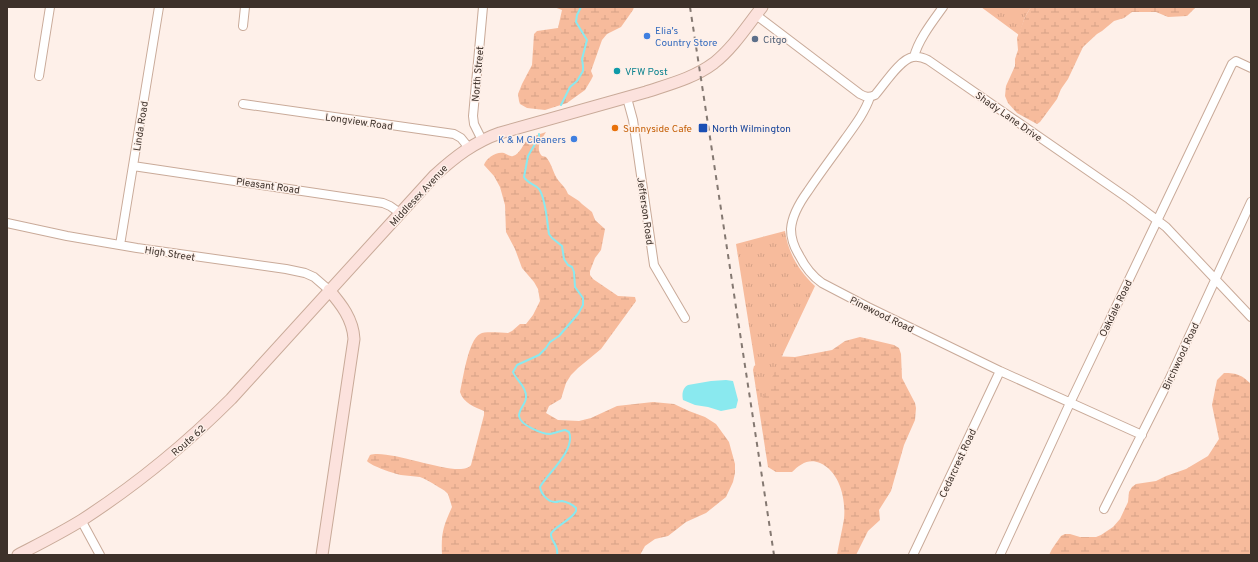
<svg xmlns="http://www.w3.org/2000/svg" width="1258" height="562" font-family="Overpass,sans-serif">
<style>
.wetland{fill:url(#wetland-marsh)}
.park{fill:url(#park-tufts)}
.water{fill:#8ae9ef}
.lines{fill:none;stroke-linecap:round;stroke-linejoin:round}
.stream{stroke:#8ae9ef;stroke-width:2}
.street-casing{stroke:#c9aa99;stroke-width:10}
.secondary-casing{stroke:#c9aa99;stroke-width:13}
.street{stroke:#fff;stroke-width:8}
.secondary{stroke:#fce2dd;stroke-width:11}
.rail{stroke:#847871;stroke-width:2;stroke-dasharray:5 5;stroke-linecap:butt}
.shop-dot{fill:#3f7fe0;stroke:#fef0e9;stroke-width:1.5}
.service-dot{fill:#5c6f8a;stroke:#fef0e9;stroke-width:1.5}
.culture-dot{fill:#0f9aa8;stroke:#fef0e9;stroke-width:1.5}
.food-dot{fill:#e8710a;stroke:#fef0e9;stroke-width:1.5}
.transit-dot{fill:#1a4fb4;stroke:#fef0e9;stroke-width:1.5}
.labels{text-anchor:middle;stroke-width:3;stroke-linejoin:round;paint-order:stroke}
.shop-label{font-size:10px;fill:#366cbe;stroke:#fef0e9;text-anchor:start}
.service-label{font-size:10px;fill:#4e5e75;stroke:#fef0e9;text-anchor:start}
.culture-label{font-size:10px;fill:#0d838f;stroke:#fef0e9;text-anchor:start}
.street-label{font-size:10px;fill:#3d312a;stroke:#fef0e9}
.food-label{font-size:10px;fill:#c56008;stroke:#fef0e9;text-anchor:start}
.transit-label{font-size:10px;fill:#164399;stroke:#fef0e9;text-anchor:start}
</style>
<defs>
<pattern id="wetland-marsh" width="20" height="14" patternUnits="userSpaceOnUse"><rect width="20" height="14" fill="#f7bb9c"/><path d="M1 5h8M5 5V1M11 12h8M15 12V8" fill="none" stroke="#d5a187"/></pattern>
<pattern id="park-tufts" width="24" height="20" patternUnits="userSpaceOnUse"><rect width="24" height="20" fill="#f7bb9c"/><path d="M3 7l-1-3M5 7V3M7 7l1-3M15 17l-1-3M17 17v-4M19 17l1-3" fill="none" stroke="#d5a187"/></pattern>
</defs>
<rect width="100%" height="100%" fill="#fef0e9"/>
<!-- wetland -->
<path class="wetland" d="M554,7H634L633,10L621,27L607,34L602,40L591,71L593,76L591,80L585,90L567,103L545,110L527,108L520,104L519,101L518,94L522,84L532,65L534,34L537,31L558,28L562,10Z
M1031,7H1196L1187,16L1168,17L1156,12H1132L1124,18L1114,21L1102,31L1097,34L1083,47L1068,79L1061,89L1057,99L1040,122L1037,124L1017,113L1008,103L1005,96L1006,86L1015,66V59L1018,50L1017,38L1025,17Z
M546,132C541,140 535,148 542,156L546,157C552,164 553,173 558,180C562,185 566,188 568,194L579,201L582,204L592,212L595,220L605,229L601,250L595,258L590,271V275L593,279L618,296L635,297L636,301L601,349L578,368L571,375L566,383L561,399L549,406L546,413L558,420L579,421L591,418L617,406L653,402L674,404L689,411L705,417L716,424L729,442L735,464V473L733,482L726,497L706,513L686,522L668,536L655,539L645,546L640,555H442C441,533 443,527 452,507L448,494L445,491C437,486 428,480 420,477C414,476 407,476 401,475C395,474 371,466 367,461L370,455C390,448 461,480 471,465L484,415V411C475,407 463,403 460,392C463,380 468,340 480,334C485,331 501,333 508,333L512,331L520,324H526L533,315L540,301L538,289L534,282L522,268L515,249L506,232L505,205L500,187L494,176L484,165C486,158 497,151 504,153C507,154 510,157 513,156C520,154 523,144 528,139C532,136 541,134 546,132Z
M860,337L894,345L899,348L901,354L902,378L915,403L916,408L915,420L904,445L891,491L879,510L880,520L868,531L856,555H837C839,543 842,531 844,519C846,499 840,472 820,463C809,458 800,464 792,472H776L768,467L753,370L754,366L772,356L795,357L832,350L845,341Z
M1224,373C1237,373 1242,375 1251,384V555H1049L1052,549L1061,536L1065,534H1070L1080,537H1096L1101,535L1113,527L1120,519L1128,502L1129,492L1132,487L1136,484L1156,481L1166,476L1186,469L1208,456L1219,439L1212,405L1217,380Z"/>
<!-- park -->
<path class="park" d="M981,7H1031L1025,17L1019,35Z
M785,231C788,253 799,271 815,286L761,401L736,244Z"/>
<!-- water -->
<path class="water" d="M726,380L733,381L738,400L736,408L721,411L708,407L695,405L683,400C682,395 682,388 688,385L711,381Z"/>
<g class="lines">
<!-- stream -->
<path class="stream" d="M561,105L570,87L577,81L583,71V66L582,59L587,40L576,22L577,15L581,7
M539,134V137L528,156L524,177C528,184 535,184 539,189C546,199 547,222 549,234L552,238L562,246L564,259L568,265L572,267L574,272L575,287L583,298V305L578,314L559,336L550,342L546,348L539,355L517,365L513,372C516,380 526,386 526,396C527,403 519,408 519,416C520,425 542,434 550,434C555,433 560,431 565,430L569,432C576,450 548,473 540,487C541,494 548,502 555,502C560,502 557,501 562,501C567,502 572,504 576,508V511C572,520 553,527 551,534C550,541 559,544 557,555"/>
<!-- street casing -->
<g class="street-casing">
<path id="street" d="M756,15L860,94C865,97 869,98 875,95C884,85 900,59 913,57C918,56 924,58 928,60L1129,199L1166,227L1251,317
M243,26L245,7
M914,57C918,40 933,21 943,7
M39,76L50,7
M870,97C865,112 855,125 845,139C833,156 820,173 808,191C800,202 792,215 791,229C791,238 794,247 799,255C805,267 812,276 822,283L868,307L1000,371L1142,435
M627,98L633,120L654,265L685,318
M243,104L454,134L461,138L469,148
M482,140L474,124L473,116L483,7
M133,166L383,203L390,206L400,213
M7,223L67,236L137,248L286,269L305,273L314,277L329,290
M120,245L159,7
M1104,509L1169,380L1251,202
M81,520L100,555
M913,555L1000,371
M1000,555L1070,403L1232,64L1236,61L1251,68"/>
</g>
<!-- secondary casing -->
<g class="secondary-casing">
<path id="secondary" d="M18,555C39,544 61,533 82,520C136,485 186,444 231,399L435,175C455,157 474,142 500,133L646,92C670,84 694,78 714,63C733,48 747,26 762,7
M322,555L354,339C353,319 341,304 329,290"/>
</g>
<!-- street -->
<use href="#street" class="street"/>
<!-- secondary -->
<use href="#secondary" class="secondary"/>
<!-- rail -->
<path class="rail" d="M690,7L774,555"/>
</g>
<!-- markers -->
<g class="shop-dot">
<circle cx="647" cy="36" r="4"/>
<circle cx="574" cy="139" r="4"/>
</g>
<circle class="service-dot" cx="755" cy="39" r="4"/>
<circle class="culture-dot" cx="617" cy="71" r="4"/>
<circle class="food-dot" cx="615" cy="128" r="4"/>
<rect class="transit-dot" x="698" y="123" width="10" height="10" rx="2"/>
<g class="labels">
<!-- shop labels -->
<g class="shop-label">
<text x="655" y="34">Elia's<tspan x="655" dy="12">Country Store</tspan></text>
<text x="566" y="143" text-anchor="end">K &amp; M Cleaners</text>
</g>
<!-- service labels -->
<g class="service-label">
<text x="763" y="43">Citgo</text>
</g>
<!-- culture labels -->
<g class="culture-label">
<text x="625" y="75">VFW Post</text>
</g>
<!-- street labels -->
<g class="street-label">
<text transform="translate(477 74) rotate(-85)" y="4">North Street</text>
<text transform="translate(1009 116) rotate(35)" y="4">Shady Lane Drive</text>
<text transform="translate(359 121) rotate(8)" y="4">Longview Road</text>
<text transform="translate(140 126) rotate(-81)" y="4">Linda Road</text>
<text transform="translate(268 185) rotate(8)" y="4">Pleasant Road</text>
<text transform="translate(418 195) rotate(-47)" y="4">Middlesex Avenue</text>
<text transform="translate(646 211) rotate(82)" y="4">Jefferson Road</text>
<text transform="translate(170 253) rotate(9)" y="4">High Street</text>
<text transform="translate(1115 308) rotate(-64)" y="4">Oakdale Road</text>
<text transform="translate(882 314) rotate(26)" y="4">Pinewood Road</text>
<text transform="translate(1180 356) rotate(-65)" y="4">Birchwood Road</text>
<text transform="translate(188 440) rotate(-41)" y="4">Route 62</text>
<text transform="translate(957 463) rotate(-65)" y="4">Cedarcrest Road</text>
</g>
<!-- food labels -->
<g class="food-label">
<text x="623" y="132">Sunnyside Cafe</text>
</g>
<!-- transit labels -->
<g class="transit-label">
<text x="712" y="132">North Wilmington</text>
</g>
</g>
<!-- border -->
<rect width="1258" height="562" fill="none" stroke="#3d312a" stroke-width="16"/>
</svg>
